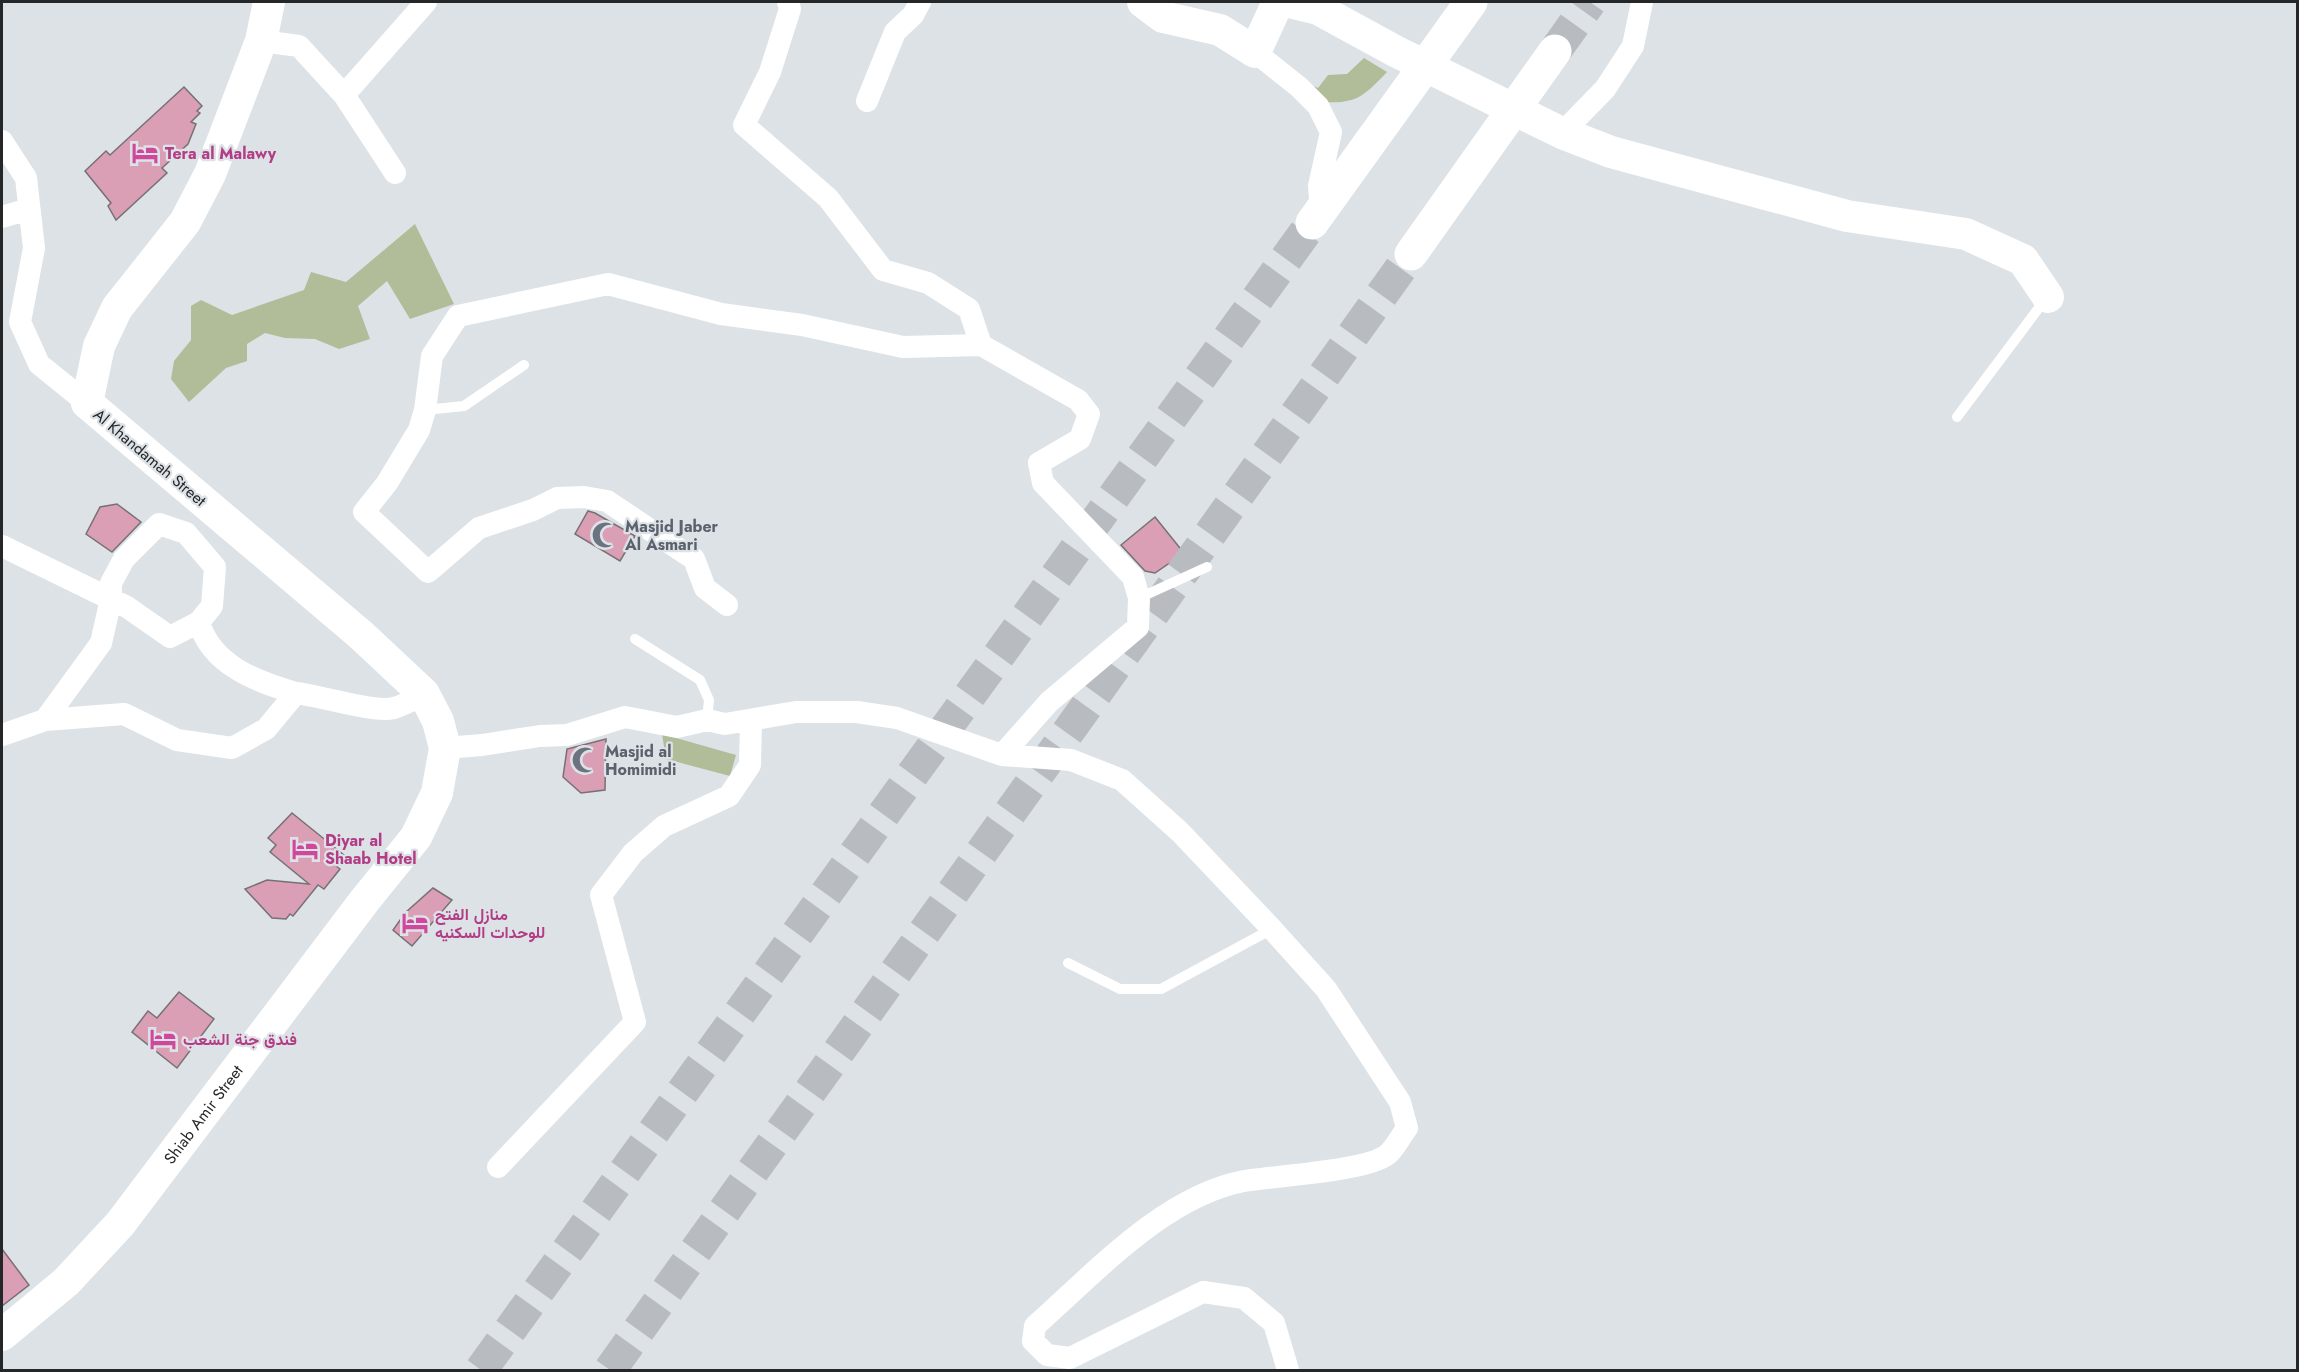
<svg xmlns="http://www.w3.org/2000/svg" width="2299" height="1372" font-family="Jost,Vazirmatn,sans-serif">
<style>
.green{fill:#b1bc98}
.building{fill:#da9eb5;stroke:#777173;stroke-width:1.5}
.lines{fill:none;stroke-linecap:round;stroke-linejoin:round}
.primary-tunnel{stroke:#b8bcc0;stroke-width:33;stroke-dasharray:33 16;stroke-linecap:butt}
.lane{stroke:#fff;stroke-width:10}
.street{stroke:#fff;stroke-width:22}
.secondary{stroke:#fff;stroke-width:32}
.primary{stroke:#fff;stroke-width:33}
.labels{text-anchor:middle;stroke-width:4.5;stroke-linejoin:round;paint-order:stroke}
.hotel-label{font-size:16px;font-weight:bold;fill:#b23c85;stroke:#dde2e6;text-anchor:start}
.street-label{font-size:16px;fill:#252628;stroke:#dde2e6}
.worship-label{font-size:16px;font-weight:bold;fill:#5b616d;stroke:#dde2e6;text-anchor:start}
</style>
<rect width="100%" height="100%" fill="#dde2e6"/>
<!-- green -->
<path class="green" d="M1364,58L1387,72C1364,96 1357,104 1323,102L1313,86L1318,88L1328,75L1347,74Z
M415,224L454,304L410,319L387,281L358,306L370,339L339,349L315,339L285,338L265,333L247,344V361L226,368L189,402L171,379L174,361L191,340V306L201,300L232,315L304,290L311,272L346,282Z
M662,734L736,755L730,776L666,759Z"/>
<!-- building -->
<path class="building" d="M184,87L202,106L197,111L200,113L191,122L196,124L188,144L162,168L167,173L116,220L108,206L111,203L85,171L106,151L110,155Z
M117,504L141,522L112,552L86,534L100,507Z
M588,511L595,513L635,536L620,561L575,534Z
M1155,517L1184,553L1155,573L1145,571L1121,545Z
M606,739L605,790L581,793L563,777L567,749Z
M292,813L344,855L335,865L340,869L324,889L318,885L293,916L290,914L286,919L272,918L245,889L267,880L309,884L270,852L276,845L268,838Z
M433,888L452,900L412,946L393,930L405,913Z
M179,992L214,1019L177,1068L132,1032L148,1011L157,1018Z
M2,1249L29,1285L2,1306Z"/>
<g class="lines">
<!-- primary-tunnel -->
<path class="primary-tunnel" d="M1555,51L1590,2
M481,1370L1312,223
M610,1370L1411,254"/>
<!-- lane -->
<path class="lane" d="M425,410L464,406L524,365
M1957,417L2047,297
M1139,598L1207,567
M635,639L700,680L709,700L707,720
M1068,963L1120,989H1161L1272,929"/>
<!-- street -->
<path class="street" d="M788,2L790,9L770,72L744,125L828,198L883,270L928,283L969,309L981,345
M261,41L299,46L344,95L426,2
M1255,52L1299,87L1318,106L1331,132L1319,186L1321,210
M344,95L395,173
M867,101L895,32L913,15L920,2
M1562,133L1605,89L1633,46L1642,2
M2,141L26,178L34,248L20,322L39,364L87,403
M2,217L29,209
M2,546L127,607L170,637L199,622
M727,605L705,588L694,559L607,501L584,497L557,498L533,510L479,528L428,572L364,512L387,483L419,430L425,410L432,356L458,316L608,284L721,314L802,325L903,347L981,345L1078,400L1089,414L1080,439L1039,463L1043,483L1133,577L1139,598L1138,627L1049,702L1002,755
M45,720L101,643L111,599V583L124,559L159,524L186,533L215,567L212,606L199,622C211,665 257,682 296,693
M2,735L45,720L124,714L177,740L232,748L266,729L296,693C322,696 373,713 394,708C404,705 415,699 424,694
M445,748L482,745L540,736L567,735L625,717L677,727L707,720L725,724L796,712H857L897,718L1002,755L1071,760L1122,780L1180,832L1272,929L1326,989L1400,1102L1407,1128C1401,1136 1395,1148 1388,1154C1369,1171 1273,1176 1244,1181C1164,1196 1094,1274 1035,1326L1033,1341L1047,1355L1070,1358L1203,1292L1244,1298L1274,1323L1288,1370
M498,1167L635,1022L601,895L633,853L664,826L729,796L750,765L751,720"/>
<!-- secondary -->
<g class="secondary">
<path d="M1143,2L1163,17L1220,30L1255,52L1278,2"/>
<path d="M1289,2L1318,9L1395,51L1562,133L1611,152L1847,216L1966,234L2023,260L2048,297"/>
<path id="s1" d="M2,1335L66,1282L120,1224L365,900L416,837L437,793L445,748L438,721L424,694L361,635L87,403L99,346L117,308L185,222L210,174L261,41L269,2"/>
</g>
<!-- primary -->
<path class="primary" d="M1312,223L1471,2
M1411,254L1555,51"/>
</g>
<!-- icons -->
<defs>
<g id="hotel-bare" transform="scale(2.07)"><path d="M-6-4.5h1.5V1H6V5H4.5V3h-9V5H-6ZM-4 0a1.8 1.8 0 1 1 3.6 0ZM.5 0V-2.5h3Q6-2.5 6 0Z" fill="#d1479c" stroke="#dde2e6" stroke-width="2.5" paint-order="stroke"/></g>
<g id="mosque-bare" transform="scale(2.07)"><path d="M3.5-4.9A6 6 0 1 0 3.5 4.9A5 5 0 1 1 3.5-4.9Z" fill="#6b7280" stroke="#dde2e6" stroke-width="2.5" paint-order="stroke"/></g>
</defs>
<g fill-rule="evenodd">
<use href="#hotel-bare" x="145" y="153"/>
<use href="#mosque-bare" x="605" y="535"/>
<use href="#mosque-bare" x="585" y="760"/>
<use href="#hotel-bare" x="305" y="849"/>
<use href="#hotel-bare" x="415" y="923"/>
<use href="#hotel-bare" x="163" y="1039"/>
</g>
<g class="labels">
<!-- hotel labels -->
<g class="hotel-label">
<text x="165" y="159">Tera al Malawy</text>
<text x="325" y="846">Diyar al<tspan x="325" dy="18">Shaab Hotel</tspan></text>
<text x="435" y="920">منازل الفتح<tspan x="435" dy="18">للوحدات السكنيه</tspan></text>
<text x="183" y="1045">فندق جنة الشعب</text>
</g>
<!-- street labels -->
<g class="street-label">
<text transform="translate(150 457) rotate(40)" y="6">Al Khandamah Street</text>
<text dy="6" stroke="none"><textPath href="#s1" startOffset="300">Shiab Amir Street</textPath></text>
</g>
<!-- worship labels -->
<g class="worship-label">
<text x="625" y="532">Masjid Jaber<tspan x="625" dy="18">Al Asmari</tspan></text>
<text x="605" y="757">Masjid al<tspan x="605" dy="18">Homimidi</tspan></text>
</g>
</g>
<!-- border -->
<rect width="2299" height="1372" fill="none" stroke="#252628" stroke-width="6"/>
</svg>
